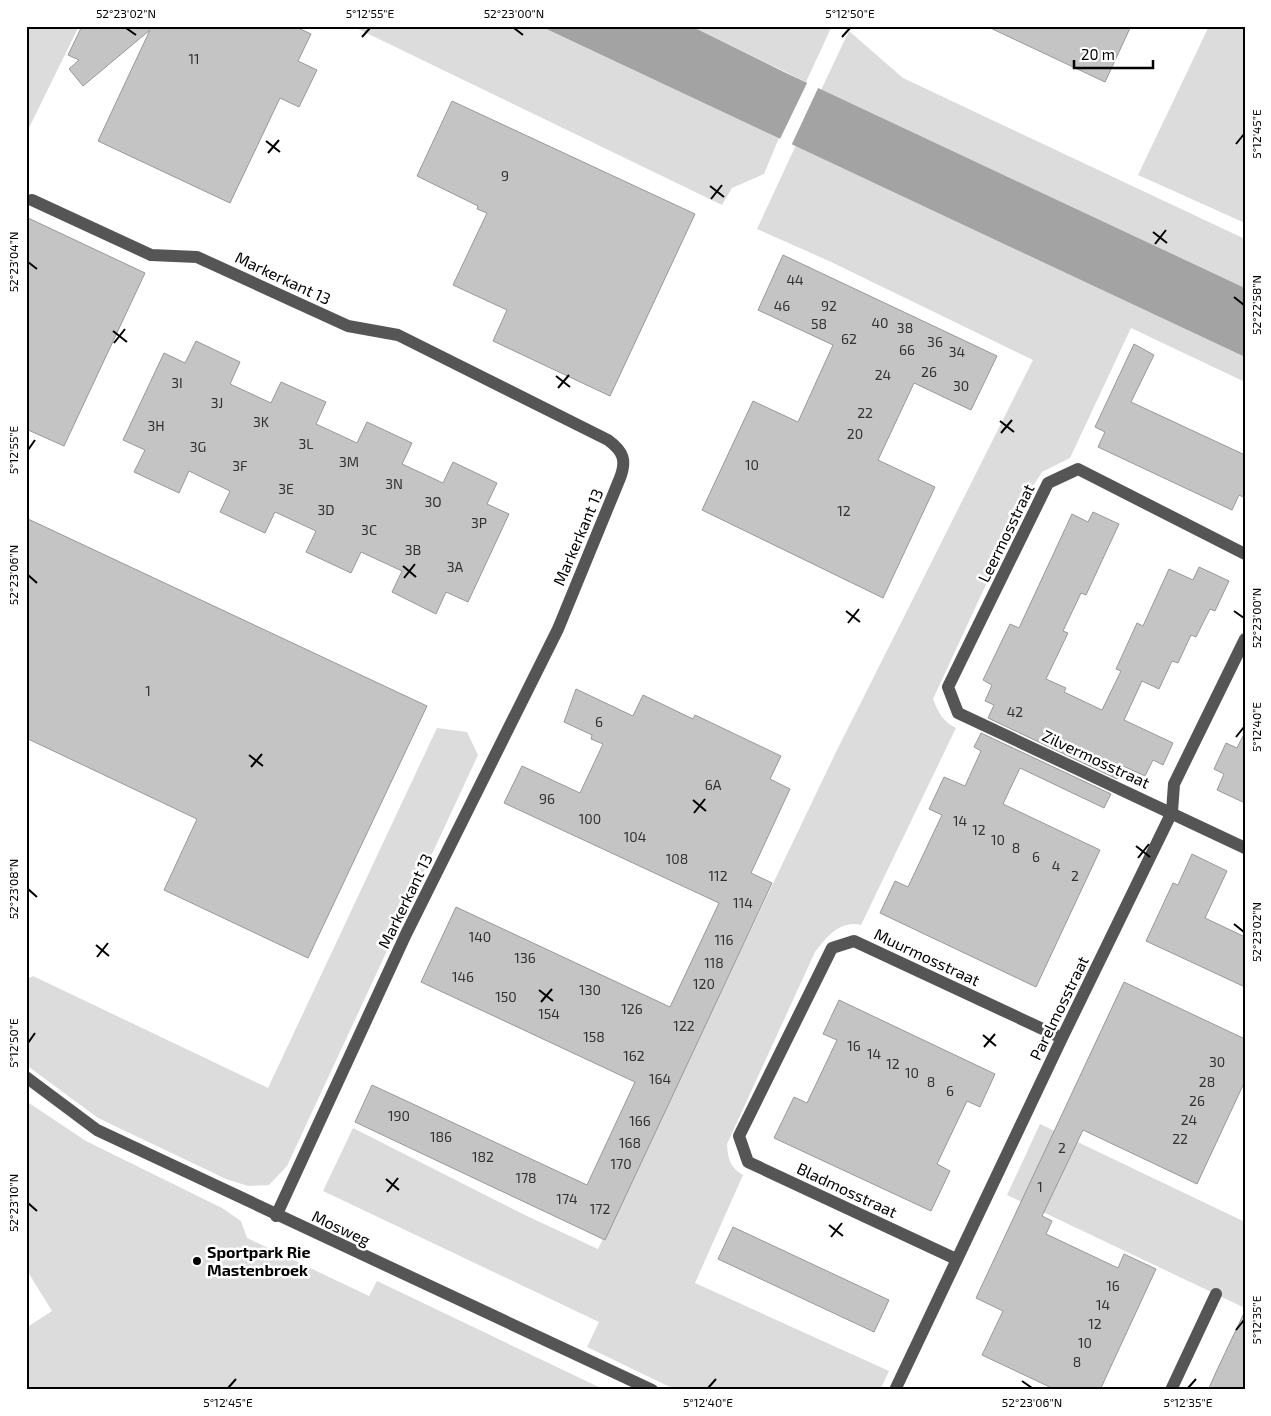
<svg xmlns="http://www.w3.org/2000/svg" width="1271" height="1416" font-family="'Exo 2',sans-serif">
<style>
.green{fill:#dcdcdc}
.water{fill:#a3a3a3}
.pier{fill:#fff}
.building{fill:#c4c4c4;stroke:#999}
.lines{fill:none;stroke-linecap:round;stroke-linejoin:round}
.minor{stroke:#555;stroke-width:12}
.ticks{fill:none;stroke:#000;stroke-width:2}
.poi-dot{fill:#000;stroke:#fff;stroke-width:2}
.labels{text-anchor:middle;stroke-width:5;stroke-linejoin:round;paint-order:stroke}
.number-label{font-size:14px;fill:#313131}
.street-label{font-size:16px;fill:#000;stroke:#fff}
.poi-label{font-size:16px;font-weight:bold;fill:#000;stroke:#fff;text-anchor:start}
.neatline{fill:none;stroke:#000;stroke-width:2}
.ticks-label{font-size:12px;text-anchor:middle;fill:#000}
</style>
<rect width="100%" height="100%" fill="#fff"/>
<!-- green -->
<path class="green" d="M26,26H79L26,134Z
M352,26H540L779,138L764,174L732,188L722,205Z
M691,26H828L831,28L806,82Z
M1209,26H1245V223L1138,175Z
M849,31L903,78L1245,239V288L821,90Z
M796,145L1245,357V382L1131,328L1070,458L1042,472L1028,494L933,699C938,712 943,722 956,728L861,925C840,920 827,937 815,952L727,1144C728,1159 730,1167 743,1175L695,1283L889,1371L880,1390H676L587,1347L599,1322L323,1191L353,1128L529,1217L598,1249L836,752L1033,360L829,261L757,229Z
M437,728L467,732L478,755L287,1166L269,1185L248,1186L226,1179L98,1118L29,1067L26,1063V980L33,976L268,1088Z
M26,1101L86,1141L222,1208L241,1221L247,1238L369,1296L377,1281L605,1390H26V1328L52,1311L26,1269Z
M1040,1124L1245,1222V1308L1007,1195Z"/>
<!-- water -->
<path class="water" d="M540,26H691L784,72L1245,288V357Z"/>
<!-- pier -->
<path class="pier" d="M808,81L819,86L791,146L779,141Z"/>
<!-- building -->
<path class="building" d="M82,26H294L311,34L298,61L317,70L299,107L280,98L230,203L98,141L150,30L83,86L69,69L79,60L68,55Z
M986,26H1131L1105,82Z
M452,101L695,214L610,396L493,341L507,310L453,285L487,213L477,209L478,206L417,176Z
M26,217L145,273L64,446L26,429Z
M783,255L997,356L971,410L914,383L878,460L935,487L883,598L702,510L753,401L798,422L833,345L758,310Z
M196,341L240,362L230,384L271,403L281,382L326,402L316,424L357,443L367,422L412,443L402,464L443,483L453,462L497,483L487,504L509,514L468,602L446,592L436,614L392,592L402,571L361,552L351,573L306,552L316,531L275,512L265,533L220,512L230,491L189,471L179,493L134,472L145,450L123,440L164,353L185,363Z
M1134,344L1154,355L1131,402L1245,455V498L1239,495L1232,510L1098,447L1105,432L1095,427Z
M1093,512L1119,524L1086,595L1081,593L1063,631L1068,633L1046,679L1066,688L1064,692L1102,710L1121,671L1116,669L1137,623L1143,626L1169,569L1193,580L1199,567L1229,581L1215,611L1210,609L1196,637L1191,635L1178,663L1172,661L1159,689L1142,681L1124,720L1173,743L1163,765L1153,760L1145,776L1123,766L1117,779L988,718L994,705L985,701L992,685L983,680L1010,624L1019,628L1072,514L1088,522Z
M26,518L427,706L308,958L164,890L197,819L26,738Z
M576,689L633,716L643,695L693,719L695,715L781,756L770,779L790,789L751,873L772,883L605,1240L355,1122L372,1085L587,1185L635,1082L421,982L456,907L670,1007L719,903L504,803L522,766L580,793L603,744L591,739L592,735L564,722Z
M1245,732V803L1217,790L1224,774L1214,769L1226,743L1237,748Z
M981,733L1111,794L1104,808L1020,768L1003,804L1100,850L1036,987L880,913L895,881L908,887L942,815L929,809L944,777L965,786L981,751L974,747Z
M1192,854L1227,871L1205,918L1245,937V987L1146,941L1173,883L1178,885Z
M1124,982L1245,1039V1081L1197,1184L1083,1130L1042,1216L1052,1221L1046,1234L1118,1268L1124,1254L1156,1269L1100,1390H1056L982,1355L1003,1311L976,1298Z
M839,1000L995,1074L980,1107L967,1101L937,1164L950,1171L931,1211L774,1138L794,1097L807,1103L837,1040L823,1034Z
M733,1227L889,1300L874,1332L718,1259Z
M1245,1311V1390H1208L1217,1370Z"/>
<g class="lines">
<!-- minor -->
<path class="minor" d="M32,200L151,255L197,257L348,326L398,335L608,440C623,451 627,460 620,478L558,629L406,934L276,1216
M1245,554L1078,469L1048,483L948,687L958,713L1245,848
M26,1077L97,1130L652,1390
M956,1259L748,1162L739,1136L832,948L854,941L1062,1038
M895,1390L1062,1038L1172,812L1174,784L1245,639
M1171,1390L1216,1294"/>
</g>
<!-- ticks -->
<path class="ticks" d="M126,28L136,35M514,28L523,35M362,37L370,28M842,37L850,28M266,141L280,152M1236,144L1244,134M268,153L279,140M710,186L724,197M711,199L722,185M1153,232L1167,243M1155,244L1166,230M28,262L37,269M1234,297L1244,305M113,331L127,342M114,343L125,329M556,376L570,387M558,388L569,375M1000,421L1014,432M1001,433L1012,420M28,450L35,440M403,566L416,577M28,575L37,583M404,578L415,564M846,611L860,622M1234,611L1244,618M848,623L859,609M1236,737L1244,727M249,755L263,766M251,767L262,754M693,800L706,811M694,813L705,799M1136,846L1150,857M1138,858L1149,844M28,889L37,897M1234,924L1244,932M96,945L109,956M97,957L108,943M539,990L553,1001M541,1002L552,989M983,1035L996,1046M28,1043L35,1033M984,1047L995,1034M386,1179L399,1190M387,1192L398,1178M28,1203L37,1211M829,1225L843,1236M831,1237L842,1223M1236,1330L1244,1320M1022,1381L1032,1388M228,1388L236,1379M708,1388L716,1379M1188,1388L1196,1379"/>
<!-- markers -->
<circle class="poi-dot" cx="197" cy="1261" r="5"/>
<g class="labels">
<!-- number labels -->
<g class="number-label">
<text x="194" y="64">11</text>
<text x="505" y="181">9</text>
<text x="795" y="285">44</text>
<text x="782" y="311">46</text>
<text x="829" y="311">92</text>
<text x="880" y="328">40</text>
<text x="819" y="329">58</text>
<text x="905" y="333">38</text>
<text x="849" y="344">62</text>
<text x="935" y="347">36</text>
<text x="907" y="355">66</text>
<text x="957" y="357">34</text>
<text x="929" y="377">26</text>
<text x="883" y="380">24</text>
<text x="177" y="388">3I</text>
<text x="961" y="391">30</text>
<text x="217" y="408">3J</text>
<text x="865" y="418">22</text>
<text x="261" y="427">3K</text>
<text x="156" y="431">3H</text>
<text x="855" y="439">20</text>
<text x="306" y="449">3L</text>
<text x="198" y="452">3G</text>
<text x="349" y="467">3M</text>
<text x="752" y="470">10</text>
<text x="240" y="471">3F</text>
<text x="394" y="489">3N</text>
<text x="286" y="494">3E</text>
<text x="433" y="507">3O</text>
<text x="326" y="515">3D</text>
<text x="844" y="516">12</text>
<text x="479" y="528">3P</text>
<text x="369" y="535">3C</text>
<text x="413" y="555">3B</text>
<text x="455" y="572">3A</text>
<text x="148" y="696">1</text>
<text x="1015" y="717">42</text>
<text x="599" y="727">6</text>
<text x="713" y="790">6A</text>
<text x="547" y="804">96</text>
<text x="590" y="824">100</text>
<text x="960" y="826">14</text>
<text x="979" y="835">12</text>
<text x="635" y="842">104</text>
<text x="998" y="845">10</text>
<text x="1016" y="853">8</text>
<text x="1036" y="862">6</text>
<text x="677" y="864">108</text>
<text x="1056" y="871">4</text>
<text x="718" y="881">112</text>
<text x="1075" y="881">2</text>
<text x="743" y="908">114</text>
<text x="480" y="942">140</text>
<text x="724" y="945">116</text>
<text x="525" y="963">136</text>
<text x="714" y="968">118</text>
<text x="463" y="982">146</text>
<text x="704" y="989">120</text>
<text x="590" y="995">130</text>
<text x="506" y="1002">150</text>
<text x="632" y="1014">126</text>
<text x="549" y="1019">154</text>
<text x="684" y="1031">122</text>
<text x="594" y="1042">158</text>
<text x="854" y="1051">16</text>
<text x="874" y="1059">14</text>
<text x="634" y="1061">162</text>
<text x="1217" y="1067">30</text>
<text x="893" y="1069">12</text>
<text x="912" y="1078">10</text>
<text x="660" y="1084">164</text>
<text x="931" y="1087">8</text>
<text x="1207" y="1087">28</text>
<text x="950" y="1096">6</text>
<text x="1197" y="1106">26</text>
<text x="399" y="1121">190</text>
<text x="1189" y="1125">24</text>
<text x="640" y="1126">166</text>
<text x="441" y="1142">186</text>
<text x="1180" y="1144">22</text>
<text x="630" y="1148">168</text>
<text x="1062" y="1153">2</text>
<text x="483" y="1162">182</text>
<text x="621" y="1169">170</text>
<text x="526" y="1183">178</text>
<text x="1040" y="1192">1</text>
<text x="567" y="1204">174</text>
<text x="600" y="1214">172</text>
<text x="1113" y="1291">16</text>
<text x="1103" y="1310">14</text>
<text x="1095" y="1329">12</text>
<text x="1085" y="1348">10</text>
<text x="1077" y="1367">8</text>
</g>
<!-- street labels -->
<g class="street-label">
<text transform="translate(283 278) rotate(25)" y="6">Markerkant 13</text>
<text transform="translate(1006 533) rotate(-64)" y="6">Leermosstraat</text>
<text transform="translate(578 537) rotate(-67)" y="6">Markerkant 13</text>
<text transform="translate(1096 759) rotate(25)" y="6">Zilvermosstraat</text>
<text transform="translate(405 901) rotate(-64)" y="6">Markerkant 13</text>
<text transform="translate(927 957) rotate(25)" y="6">Muurmosstraat</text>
<text transform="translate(1059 1008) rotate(-64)" y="6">Parelmosstraat</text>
<text transform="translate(847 1190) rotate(25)" y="6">Bladmosstraat</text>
<text transform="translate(341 1228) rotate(25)" y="6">Mosweg</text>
</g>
<!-- poi labels -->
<g class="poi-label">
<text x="207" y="1258">Sportpark Rie<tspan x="207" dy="18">Mastenbroek</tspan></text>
</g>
</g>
<!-- border -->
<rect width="1271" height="1416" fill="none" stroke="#ffffff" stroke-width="55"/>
<!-- scale -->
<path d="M1074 60v8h79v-8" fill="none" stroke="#000000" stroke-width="2.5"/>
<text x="1081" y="60" font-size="15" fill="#000000" stroke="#ffffff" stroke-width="4" paint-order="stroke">20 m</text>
<rect x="28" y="28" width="1216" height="1360" class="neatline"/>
<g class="ticks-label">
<text x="126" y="18">52°23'02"N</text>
<text x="370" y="18">5°12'55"E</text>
<text x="514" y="18">52°23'00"N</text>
<text x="850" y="18">5°12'50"E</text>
<text transform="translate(1257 134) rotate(-90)" y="4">5°12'45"E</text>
<text transform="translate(14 262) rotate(-90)" y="4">52°23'04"N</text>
<text transform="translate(1257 305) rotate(-90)" y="4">52°22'58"N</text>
<text transform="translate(14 450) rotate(-90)" y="4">5°12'55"E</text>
<text transform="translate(14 575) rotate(-90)" y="4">52°23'06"N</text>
<text transform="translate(1257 618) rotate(-90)" y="4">52°23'00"N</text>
<text transform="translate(1257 727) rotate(-90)" y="4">5°12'40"E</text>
<text transform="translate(14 889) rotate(-90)" y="4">52°23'08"N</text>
<text transform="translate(1257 932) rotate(-90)" y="4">52°23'02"N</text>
<text transform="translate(14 1043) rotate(-90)" y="4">5°12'50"E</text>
<text transform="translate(14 1203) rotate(-90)" y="4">52°23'10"N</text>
<text transform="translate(1257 1320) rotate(-90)" y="4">5°12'35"E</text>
<text x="228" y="1407">5°12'45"E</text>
<text x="708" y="1407">5°12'40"E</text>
<text x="1032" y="1407">52°23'06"N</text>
<text x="1188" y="1407">5°12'35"E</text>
</g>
</svg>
